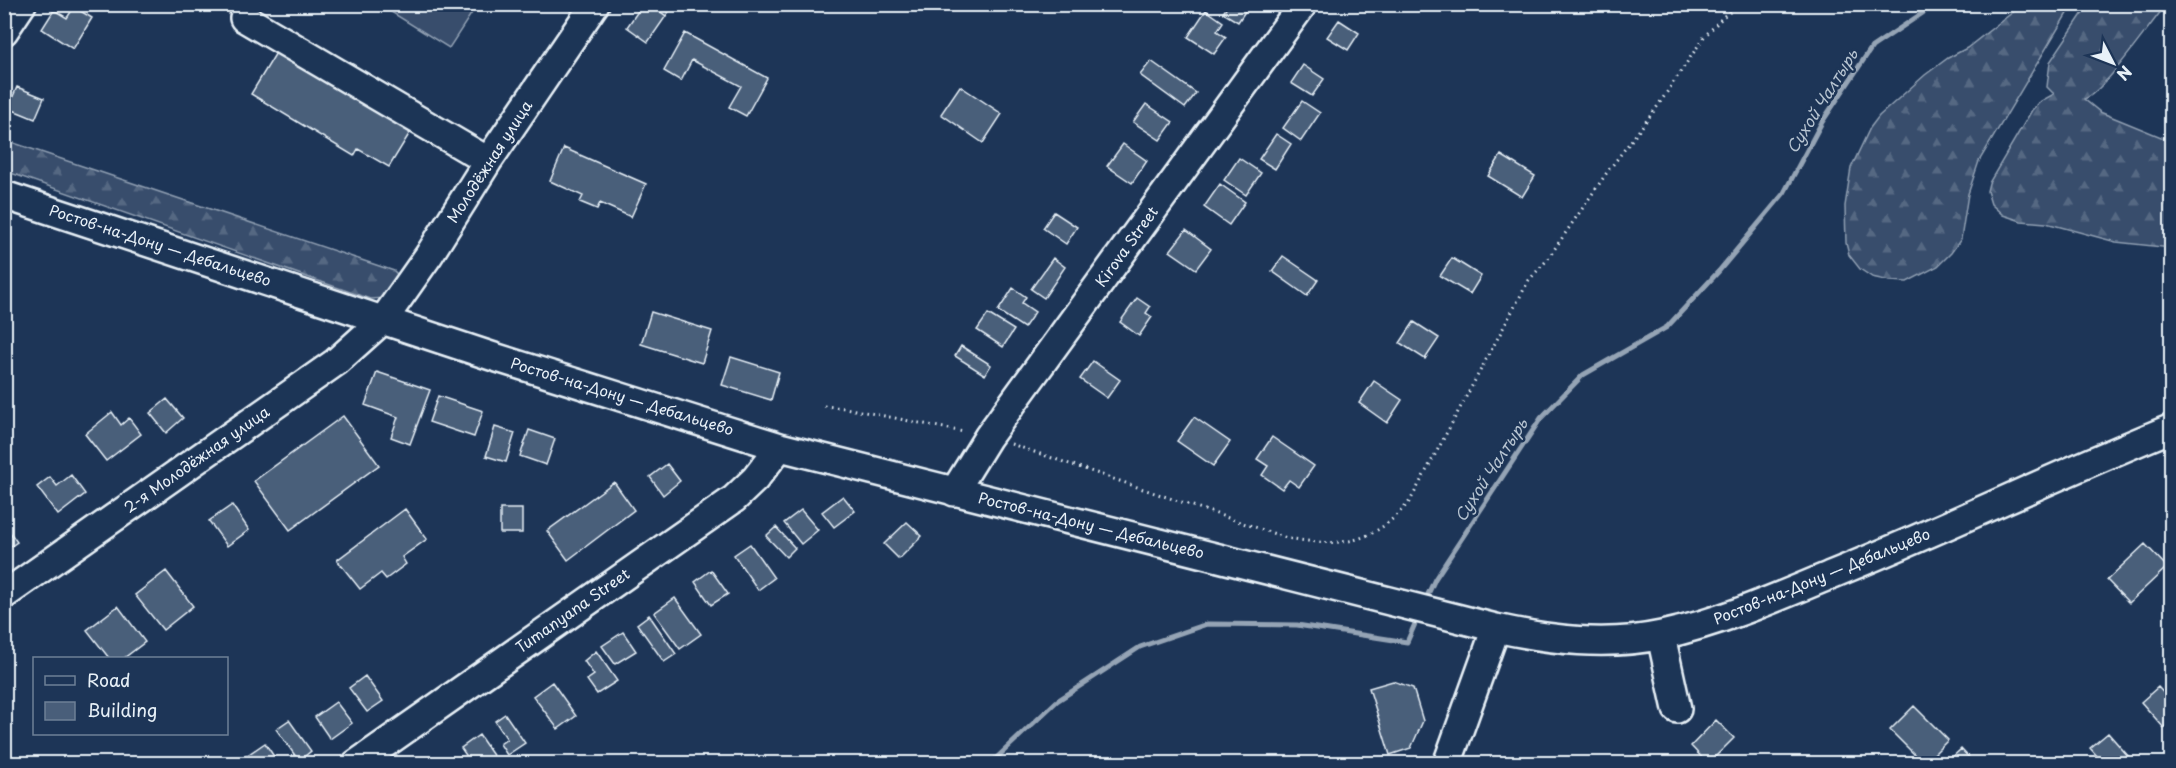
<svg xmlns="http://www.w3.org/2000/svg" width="2176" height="768" font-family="'Playpen Sans',sans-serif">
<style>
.forest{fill:url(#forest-firs);stroke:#909fb2;stroke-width:1.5}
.pitch{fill:#374d6c;stroke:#909fb2;stroke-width:1.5}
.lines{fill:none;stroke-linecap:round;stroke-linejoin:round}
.stream{stroke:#95a4b5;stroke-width:5}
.building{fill:#495e7a;stroke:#e8f1f8;stroke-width:1.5}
.minor-casing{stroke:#e8f1f8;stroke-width:32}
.path{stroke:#e8f1f8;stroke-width:3;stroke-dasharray:1.5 4.5;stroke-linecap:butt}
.minor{stroke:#1d3557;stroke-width:27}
.labels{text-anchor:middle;stroke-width:5;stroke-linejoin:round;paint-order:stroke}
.street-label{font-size:15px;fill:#e8f1f8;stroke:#1d3557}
.water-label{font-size:16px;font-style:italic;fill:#b7c4d1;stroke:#1d3557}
</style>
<defs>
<pattern id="forest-firs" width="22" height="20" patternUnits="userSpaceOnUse" patternTransform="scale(1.5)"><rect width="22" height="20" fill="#374d6c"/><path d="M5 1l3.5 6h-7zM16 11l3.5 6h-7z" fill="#546782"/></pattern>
</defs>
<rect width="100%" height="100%" fill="#1d3557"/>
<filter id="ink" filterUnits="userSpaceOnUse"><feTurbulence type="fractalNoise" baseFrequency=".0167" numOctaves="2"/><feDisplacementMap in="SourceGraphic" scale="12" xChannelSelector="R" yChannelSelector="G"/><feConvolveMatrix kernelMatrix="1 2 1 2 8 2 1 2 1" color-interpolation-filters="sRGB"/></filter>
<g filter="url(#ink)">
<!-- forest -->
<path class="forest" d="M2089,4L2166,5C2150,24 2103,93 2084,99L2100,112L2171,141V248L2116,242L2046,223L2021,221L2003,215L1991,204L1987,191L1989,183L2032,110L2041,101L2054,94L2047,87L2050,62Z
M2022,5H2072L1979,161L1968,194L1961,239L1951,253L1938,266L1907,282L1890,281L1872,277L1860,269L1849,255L1846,243L1845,206L1851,168L1870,128L1879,116L1925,75L1948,58L1967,48Z
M4,141H8L394,271L399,276L385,298L370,299L5,171Z"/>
<!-- pitch -->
<path class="pitch" d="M380,5H477L449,48Z"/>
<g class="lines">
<!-- stream -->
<path class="stream" d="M1424,603L1435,579L1541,418L1583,375L1667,327L1719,271L1784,193L1822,122L1872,47L1936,4
M990,764L1057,701L1140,647L1207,624L1297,625L1407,642L1418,617"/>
</g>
<!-- building -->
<path class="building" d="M643,4H650L666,16L648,42L627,27Z
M650,4H674L666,16Z
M1229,4H1250L1238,22L1223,13Z
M74,7L92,18L73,49L42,29L54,10L67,18Z
M1206,10L1223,22L1217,31L1226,37L1214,54L1188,37Z
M1339,20L1359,33L1348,50L1327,37Z
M685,33L767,78L746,116L729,107L741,86L692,60L681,81L664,71Z
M277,51L411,131L389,167L358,149L354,156L251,94Z
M1151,61L1196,93L1185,108L1140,75Z
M1303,65L1324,79L1312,96L1291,83Z
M960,86L1002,114L983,143L941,114Z
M17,87L44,98L35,119L8,108Z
M1302,101L1320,113L1301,141L1283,128Z
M1146,104L1173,122L1160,140L1133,122Z
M1276,134L1291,144L1275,169L1259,159Z
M1123,144L1147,161L1132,183L1107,166Z
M564,148L646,184L631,217L600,203L597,209L580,202L583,196L550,181Z
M1501,155L1535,176L1522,197L1488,176Z
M1239,158L1261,173L1246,195L1224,180Z
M1220,184L1245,202L1229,225L1204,207Z
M1054,212L1077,227L1066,244L1043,228Z
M1186,230L1211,249L1196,269L1170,251Z
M1283,256L1318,280L1307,296L1272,271Z
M1053,258L1065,267L1044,298L1031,289Z
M1452,258L1481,276L1470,294L1440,276Z
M1013,288L1026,297L1022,303L1035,312L1024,328L998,311Z
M1137,298L1150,307L1146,313L1152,317L1139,336L1120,322Z
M651,312L712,331L702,363L641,344Z
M988,314L1014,330L1003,347L977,330Z
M1414,322L1439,338L1425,359L1400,343Z
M961,346L991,365L985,375L955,356Z
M731,357L779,372L771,400L722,385Z
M1093,361L1120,380L1107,398L1080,379Z
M377,372L430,390L410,444L391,437L398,417L365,405Z
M1374,381L1402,400L1387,423L1359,403Z
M438,396L483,411L474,437L429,422Z
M167,399L183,418L166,433L150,413Z
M112,412L121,425L129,418L141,434L106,461L85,434Z
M343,416L379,465L290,530L254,481Z
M1194,417L1230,442L1213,466L1177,441Z
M495,427L515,433L506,462L486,456Z
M529,430L555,439L546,465L520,456Z
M1272,437L1314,466L1299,487L1289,480L1282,489L1262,475L1268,466L1257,459Z
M667,464L680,481L663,495L650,477Z
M71,475L85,494L58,515L37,487L50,477L57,486Z
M614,482L634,510L568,560L547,531Z
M843,496L855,511L834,527L822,512Z
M232,505L249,530L227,546L209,521Z
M405,509L427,539L402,557L406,564L386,579L381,573L360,589L337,560Z
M500,509H522V533H500Z
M801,510L818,530L801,544L784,523Z
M907,522L922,536L899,559L884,544Z
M4,524L17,542L4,551Z
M776,527L795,548L786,557L766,536Z
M750,544L774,578L758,590L734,555Z
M2145,544L2167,567L2129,603L2107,580Z
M711,570L728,594L711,605L695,582Z
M166,571L193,606L163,630L135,595Z
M675,598L701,634L680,649L654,613Z
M118,606L145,642L124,658H109L87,630Z
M649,615L676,654L664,662L637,624Z
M623,632L636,651L615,664L602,646Z
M596,651L617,681L597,694L587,680L594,675L584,661Z
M365,676L383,701L367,712L349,688Z
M1393,681L1413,688L1423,721L1411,748L1390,755L1369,688Z
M552,682L576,716L558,729L533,696Z
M2158,687L2172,702V721L2164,728L2141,702Z
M336,702L352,723L330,739L315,717Z
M1914,706L1948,740L1924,764L1890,730Z
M505,714L525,743L507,755L500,744L507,739L495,721Z
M289,720L311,751L299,761L276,729Z
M1716,720L1734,738L1708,764L1691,746Z
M2108,733L2129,757L2122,764H2104L2090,748Z
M479,735L499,764H472L461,748Z
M265,743L279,764H251L246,756Z
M1961,749L1975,764H1945Z"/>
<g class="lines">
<!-- minor casing -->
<g class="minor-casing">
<path id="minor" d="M244,18L488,161
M4,31L22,4
M4,195L491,356L780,447L1496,628C1550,640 1607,647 1662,635C1721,622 1778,597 1833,574C1947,528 2058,474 2172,428
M954,492L988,437L1303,4
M4,595L336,362L384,319L429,255L488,161L595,4
M1661,636L1677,709
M356,764L734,499L755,479L780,447
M1447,764L1496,628"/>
</g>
<!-- path -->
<path class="path" d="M824,406L845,408L964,432
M1011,444L1287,538C1342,547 1371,546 1410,501L1529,280L1547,260L1608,171L1657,107L1704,37L1724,16L1742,4"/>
<!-- minor -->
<use href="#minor" class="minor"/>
</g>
</g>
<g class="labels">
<!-- street labels -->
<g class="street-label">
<text transform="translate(490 162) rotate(-57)" y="5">Молодёжная улица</text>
<text transform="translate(160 246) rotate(18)" y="5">Ростов-на-Дону — Дебальцево</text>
<text transform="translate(1127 247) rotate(-54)" y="5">Kirova Street</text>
<text transform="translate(622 397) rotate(17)" y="5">Ростов-на-Дону — Дебальцево</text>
<text transform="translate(197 460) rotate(-35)" y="5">2-я Молодёжная улица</text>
<text transform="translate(1091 526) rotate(14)" y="5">Ростов-на-Дону — Дебальцево</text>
<text transform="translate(1822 577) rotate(-22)" y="5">Ростов-на-Дону — Дебальцево</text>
<text transform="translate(573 611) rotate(-35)" y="5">Tumanyana Street</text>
</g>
<!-- water labels -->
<g class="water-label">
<text transform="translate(1822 101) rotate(-58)" y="6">Сухой Чалтырь</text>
<text transform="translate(1491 470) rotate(-57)" y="6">Сухой Чалтырь</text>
</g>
</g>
<!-- margin -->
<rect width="2176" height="768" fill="none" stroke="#1d3557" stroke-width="24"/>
<rect x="12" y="12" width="2152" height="744" fill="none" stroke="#e8f1f8" stroke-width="2" filter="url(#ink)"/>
<!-- legend -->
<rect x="33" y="657" width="195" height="78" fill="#1d3557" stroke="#6e8097" stroke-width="1.5"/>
<rect x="45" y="676" width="30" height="9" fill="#1d3557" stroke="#6e8097" stroke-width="1.5"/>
<text x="87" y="687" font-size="18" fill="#e8f1f8">Road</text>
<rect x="45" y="702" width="30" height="18" fill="#495e7a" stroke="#6e8097" stroke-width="1.5"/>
<text x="87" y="717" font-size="18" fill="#e8f1f8">Building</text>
<!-- north arrow -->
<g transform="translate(2113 63) rotate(132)" stroke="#1d3557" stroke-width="4.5" paint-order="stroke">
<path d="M0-4.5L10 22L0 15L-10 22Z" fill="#e8f1f8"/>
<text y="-9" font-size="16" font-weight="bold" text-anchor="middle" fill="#e8f1f8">N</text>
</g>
</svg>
